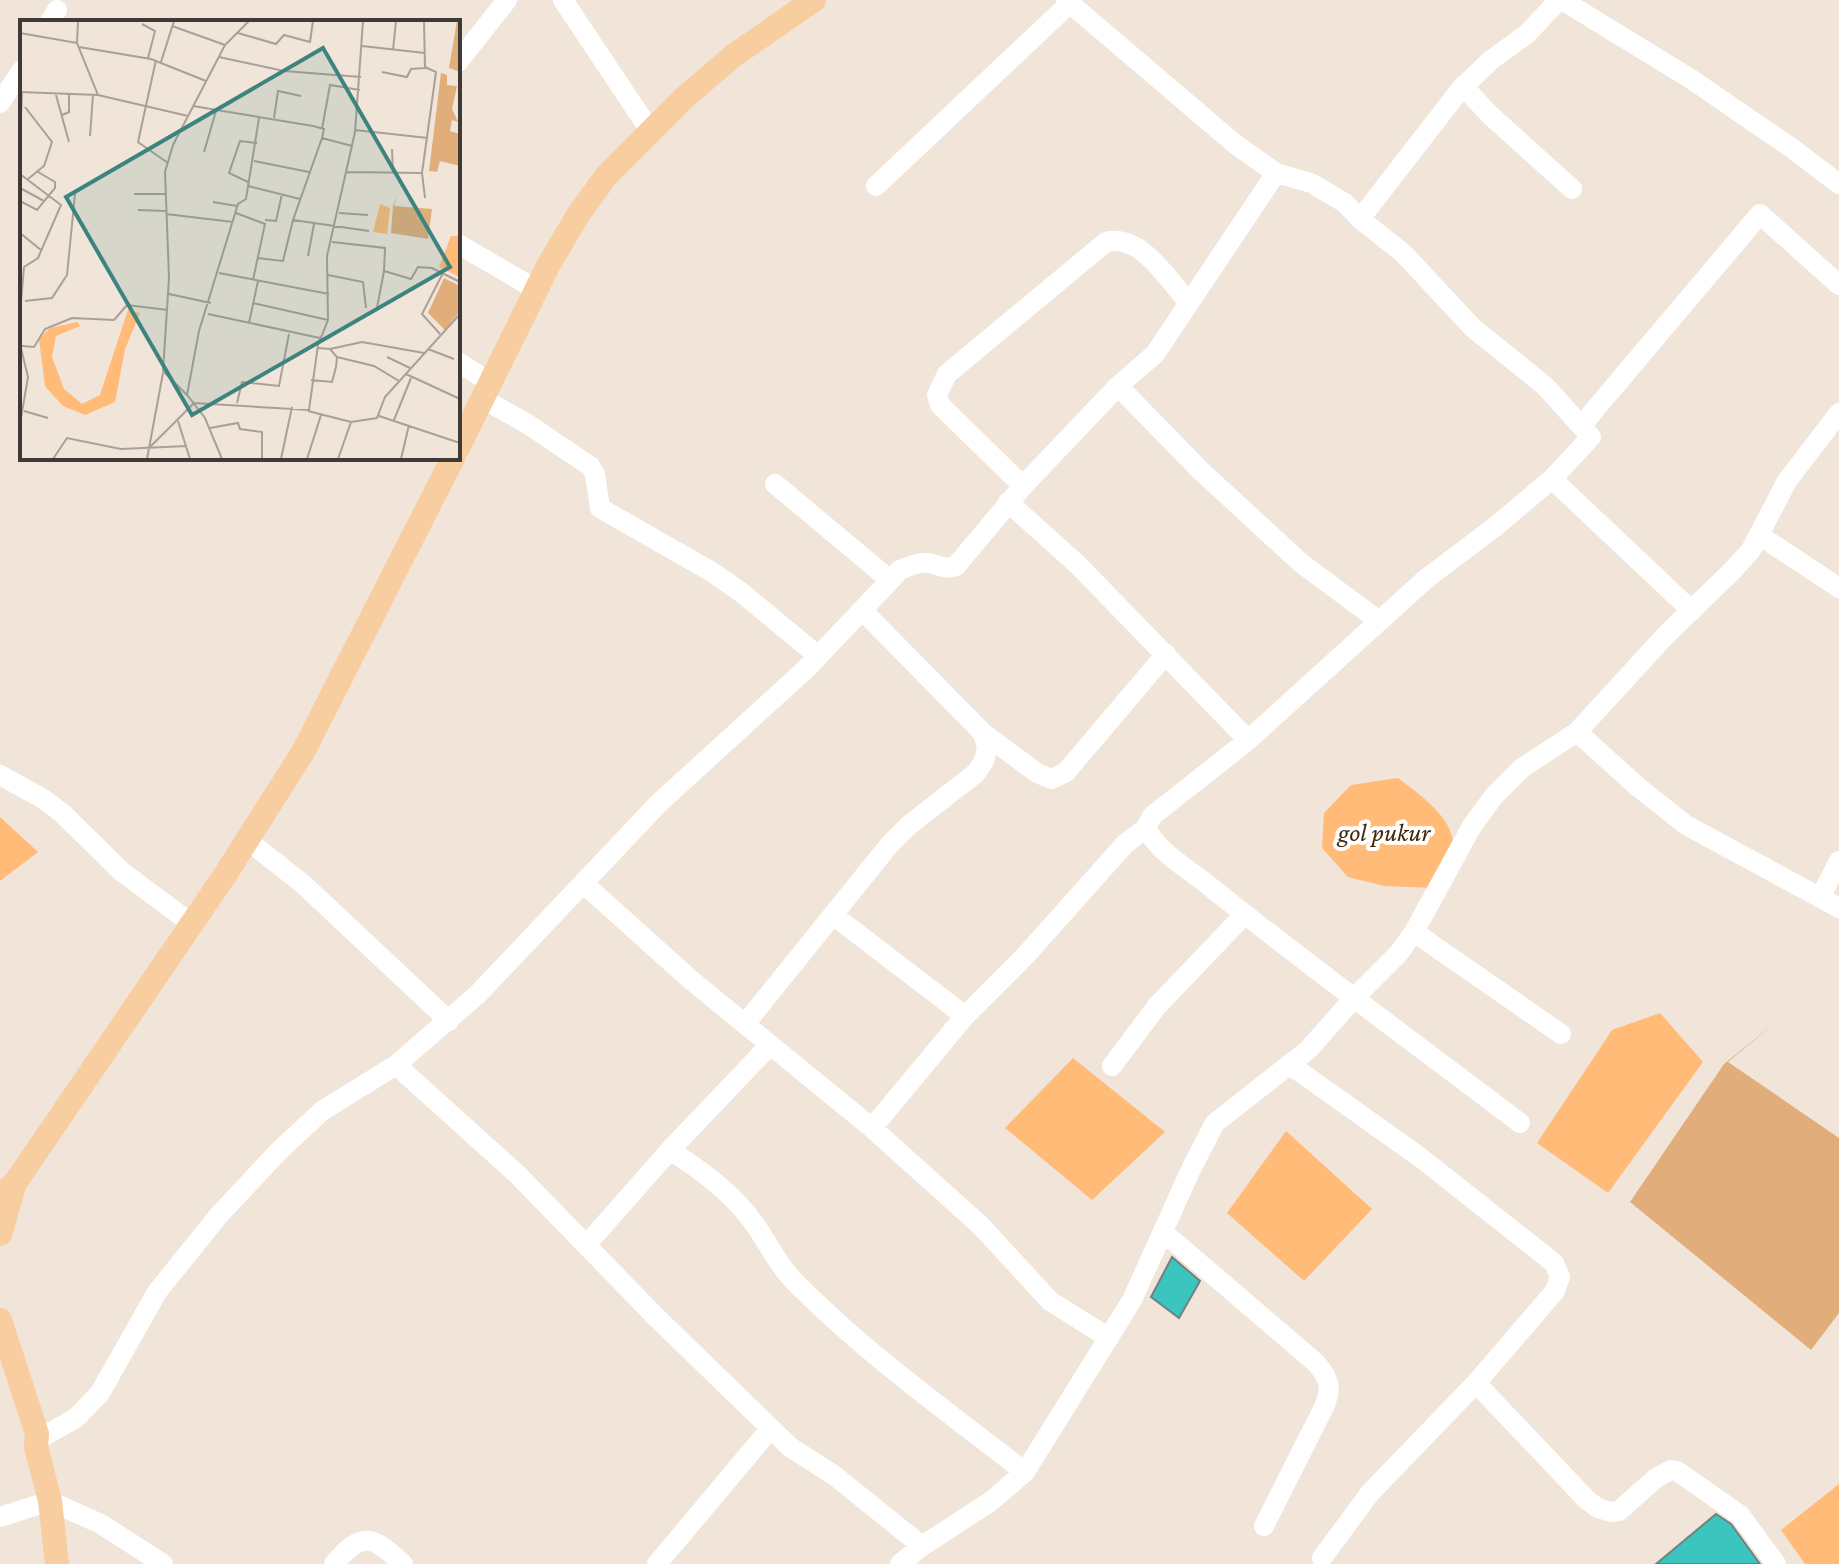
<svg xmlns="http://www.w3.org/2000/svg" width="1839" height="1564" font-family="'Crimson Pro',serif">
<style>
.green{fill:#e1ae7b}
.water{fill:#fb7}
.building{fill:#3bc5be;stroke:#6f8280;stroke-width:2}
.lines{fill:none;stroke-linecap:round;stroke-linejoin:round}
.minor{stroke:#fff;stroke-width:20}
.major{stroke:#f8cda0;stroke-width:24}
.labels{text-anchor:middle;stroke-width:8;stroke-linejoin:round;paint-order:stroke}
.water-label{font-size:26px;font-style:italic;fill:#412708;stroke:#fff}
.inset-road{fill:none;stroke:#aaa097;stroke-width:2}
.view{fill:#3d8480;fill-opacity:0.15;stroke:#3d8480;stroke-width:4}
.inset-edge{fill:none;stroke:#3f3a35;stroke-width:4}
</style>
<rect width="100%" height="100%" fill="#f1e4d8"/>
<!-- green -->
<path class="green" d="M1776,1022L1728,1062L1839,1138V1313L1811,1350L1630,1202L1724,1064Z"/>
<!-- water -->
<path class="water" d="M1398,778C1420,795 1460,821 1452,854C1449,865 1439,878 1433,888L1384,886L1348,877L1322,848L1324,813L1351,785Z
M0,817L38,852L0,881Z
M1660,1013L1703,1062L1608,1193L1537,1143L1612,1030Z
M1073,1058L1165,1132L1092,1200L1005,1128Z
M1286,1131L1372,1209L1304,1281L1227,1213Z
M1839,1484V1564H1805L1781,1530Z"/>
<!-- building -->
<path class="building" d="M1172,1257L1200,1281L1179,1318L1151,1297Z
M1716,1514L1731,1524L1760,1564H1656Z"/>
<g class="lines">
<!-- minor -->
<path class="minor" d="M563,0L651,132
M1066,0L1235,144L1276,173L1311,183L1345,203L1360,219L1403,253L1473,328L1545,386L1591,437L1552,479L1692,611
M1562,0L1691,79L1793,149L1839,184
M50,22L57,10
M458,62L507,0
M1463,87L1491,60L1527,34L1559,0
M0,103L22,70
M876,186L1070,3
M1360,219L1463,86L1489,114L1572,189
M458,244L537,290
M458,362L491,383
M1118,386L1201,471L1301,563L1379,621
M483,399L526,423L590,466L595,474L600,508L712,572L742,593L818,656
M1581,426L1760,214L1839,285
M775,484L890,580
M1023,486L940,405L937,395L947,374L1106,242C1141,233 1168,280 1189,303
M1008,502L1078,565L1248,740
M1759,535L1839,588
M1577,732L1638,787L1686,825L1839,908
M983,733L1037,773L1052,779L1066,772L1166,654
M0,775L42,798L62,813L121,871L192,924
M247,840L303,884L449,1021
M583,883L691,980L872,1128L981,1226L1050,1301L1109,1338
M1820,898L1839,861
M833,915L965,1016L1025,956L1125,844L1146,828
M1414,932L1561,1034
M745,1024L890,844L908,826L976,773L984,761L987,748L983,733L862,610
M1289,1064L1421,1158L1554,1263L1560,1277L1555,1291L1476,1383L1587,1500L1598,1508L1611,1512L1619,1511L1656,1478L1671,1470L1677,1471L1740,1515L1776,1564
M396,1065L517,1174L655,1316L790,1447L835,1476L922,1546
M1112,1066L1157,1006L1244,915
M1520,1123C1416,1044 1310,967 1208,885C1186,867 1159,853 1146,828L1152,816L1246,742L1427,578L1496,526L1553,478
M872,1128L965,1016
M670,1150C702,1171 734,1194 756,1226C769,1245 778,1265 794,1281C864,1352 946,1411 1025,1472
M1163,1232L1316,1363C1330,1379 1332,1388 1324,1407L1264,1526
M587,1244L670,1150L770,1045
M37,1440L76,1418L100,1393L157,1292L219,1215L280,1150L322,1111L396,1065L478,994L659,803L807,668L900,570C909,566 919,562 928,563C940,565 944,570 956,566L1023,486L1118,386L1155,354L1276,173
M0,1517L50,1501L101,1524L163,1564
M1322,1558L1370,1493L1476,1383
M334,1564C363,1529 373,1537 403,1564
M657,1564L771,1428
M900,1564L922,1546L990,1502L1025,1472L1132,1300L1192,1167L1215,1123L1308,1050L1354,998L1399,953L1414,932L1472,826L1494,796L1522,768L1577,732L1665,636L1733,570L1751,550L1787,481L1839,413"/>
<!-- major -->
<path class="major" d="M458,448L549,264L578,215L607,175L683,99L733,56L814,0
M0,1197L15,1183L225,875L303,752L453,458
M0,1234L15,1183
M0,1320L37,1434L36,1447L50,1501L57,1564"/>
</g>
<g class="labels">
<!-- water labels -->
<g class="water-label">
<text x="1384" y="841">gol pukur</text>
</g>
</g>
<!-- overview -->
<g transform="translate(20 20)">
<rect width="440" height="440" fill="#f1e4d8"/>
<path d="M437,1H440V52L429,48ZM421,53L427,55V65L437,66L432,89L438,102L432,100L430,111L440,114V146L420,141L417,152L409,151ZM377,176L374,186L412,189L408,219L371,213L373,186ZM424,258L440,266V291L425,310L408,293Z" fill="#e1ae7b"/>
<path d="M360,184L370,188L367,214L353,212ZM431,216H440V257L419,247ZM108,290L120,293L105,329L95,382L65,395L43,386L25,366L19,319L30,308L57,302L60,306L36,316L32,337L44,369L62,384L80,375Z" fill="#fb7"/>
<path class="inset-road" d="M58,1L57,23L78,75M404,1L405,47L416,52L402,153L405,178M122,4L135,11L128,38M152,6L205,25M0,13L57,23M218,13L256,24L264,15L290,22L293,1M342,26L405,33M59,27L131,39L186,61M373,30L376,1M199,37L264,51L341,57M136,40L118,122L148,143M141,42L154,1M362,52L387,57L391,49L405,48M0,72L78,75L168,96M36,75L49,122M173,86L293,106L304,109L302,118L332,126M5,87L32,122L24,146L8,159M42,95L49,92V75M254,98L258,71L281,76M302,109L310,65L340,70M335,110L408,118M70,116L73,75M302,118L273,200L349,211M0,121L2,72M372,129L373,154M184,132L196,91M234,141L289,152M326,152L402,153M0,154L41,185L18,238L4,247L0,293M228,162L209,153L220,121L237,123M228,166L280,179M0,168L24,181M114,174H145M0,181L17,190L35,168V162L18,152M193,182L217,186M118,190L146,191M216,193L245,204L233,260M319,193L348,195M146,194L213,202M245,200L256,201L262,174M0,213L21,230M312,222L365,228L364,251L391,259L398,247L412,248L440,262M288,236L294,204M237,238L263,241L273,200M199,253L309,274M308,255L343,262L346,288M149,274L191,283M5,281L32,278L47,255L55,174M233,283L308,300M357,288L364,251M188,294L300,318M229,303L238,261M420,314L402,294L423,253M0,324L8,357L0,404M2,326L14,327L25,309L52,298L94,300L107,285L148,290M310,329L342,322L404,333M408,329L434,339M317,337L354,346L379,361M367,337L390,348M386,354L440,379M291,360L312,362L316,347L317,337L310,329L297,328M167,375L179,311L218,184L226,179L239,98M168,376L143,351L149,258L145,152L153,125L205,25L229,1M168,376L185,398L202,439M217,383L222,362L259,366L269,314M4,391L28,398M288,391L331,402L357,398L365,377L440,294M359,396L440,423M374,400L391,358M158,401L170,439M190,408L218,403L220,409L242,412V439M130,427L174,383L289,390L298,325L308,300L307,236L335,112L343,1M33,439L47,418L101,429L167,426M127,439L143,353M261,439L272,387M287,439L301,395M318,439L331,402M381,439L389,405"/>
<path class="view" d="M303,28L430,247L172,395L46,177Z"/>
<rect width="440" height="440" class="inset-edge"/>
</g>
</svg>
